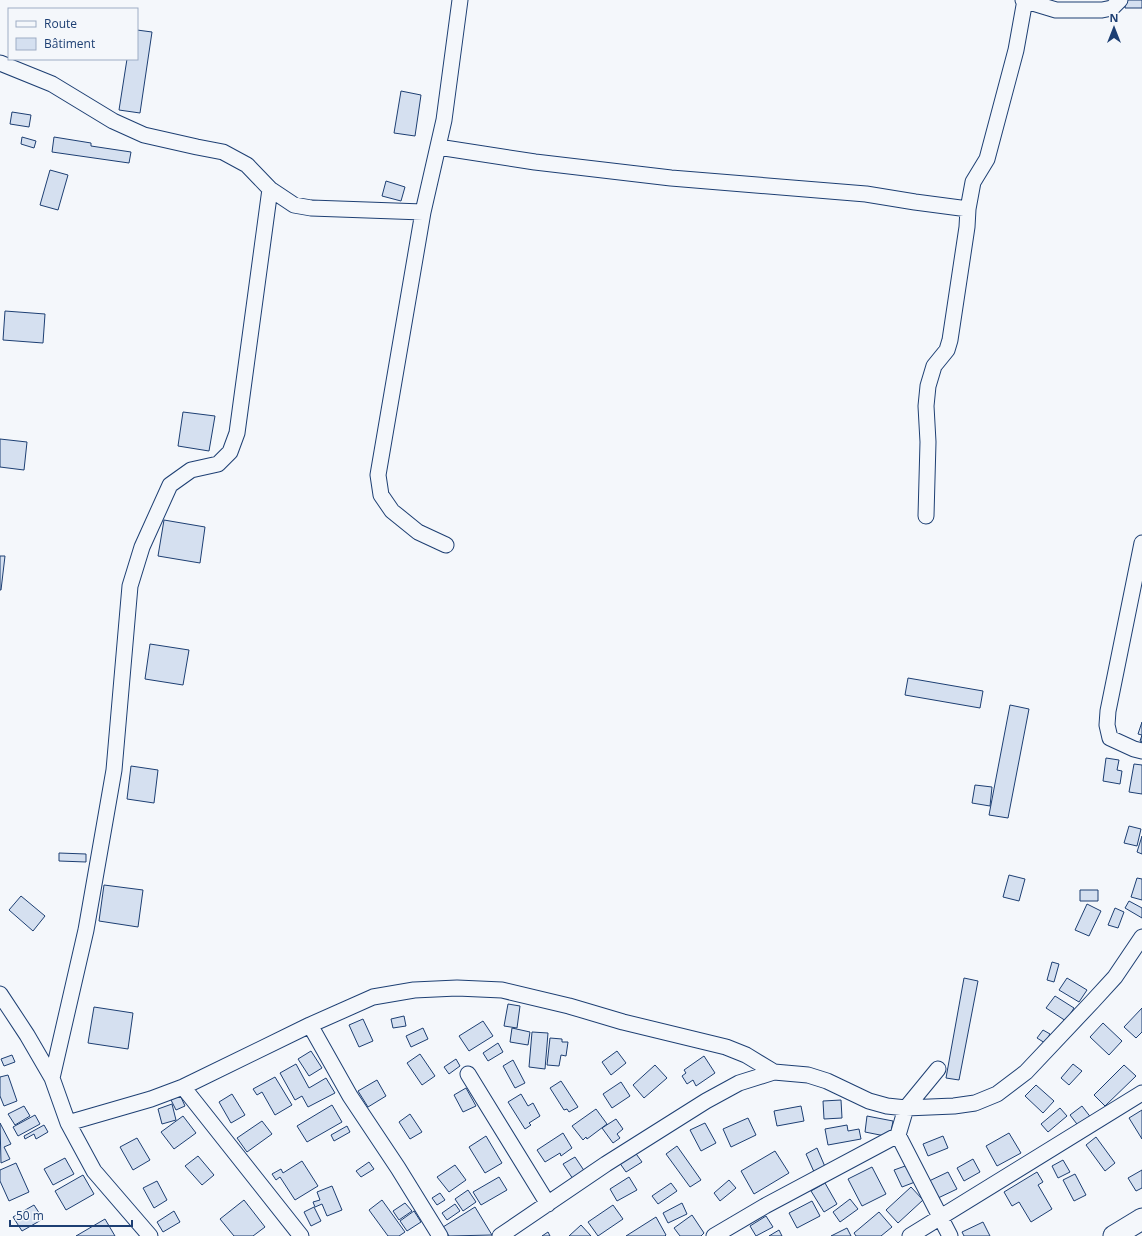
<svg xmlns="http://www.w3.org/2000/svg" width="1142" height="1236" font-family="'Open Sans',sans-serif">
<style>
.building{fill:#d5e0f0;stroke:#1d3f73}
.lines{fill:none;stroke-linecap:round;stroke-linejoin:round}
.street-casing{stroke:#1d3f73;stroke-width:17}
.secondary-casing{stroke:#1d3f73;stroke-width:23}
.street{stroke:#f4f7fb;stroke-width:15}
.secondary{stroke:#f4f7fb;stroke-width:21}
</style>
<rect width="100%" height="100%" fill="#f4f7fb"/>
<!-- building -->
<path class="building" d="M1125,0H1142V8H1125Z
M137,30L152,32L140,113L119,110L127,59H137Z
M401,91L421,95L415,136L394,133Z
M12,112L31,115L29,127L10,124Z
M22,137L36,141L34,148L21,144Z
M54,137L91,143V146L131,152L129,163L52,152Z
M50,170L68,175L58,210L40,205Z
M386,181L405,187L401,201L382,196Z
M5,311L45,314L43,343L3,340Z
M183,412L215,416L209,451L178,446Z
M0,439L27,442L24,470L0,467Z
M164,520L205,527L200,563L158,556Z
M0,556H5L1,590H0Z
M150,644L189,650L183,685L145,679Z
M908,678L983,691L980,708L905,695Z
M1010,705L1029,709L1008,818L989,815Z
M1142,722V742L1140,741L1142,735L1138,734Z
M1106,758L1119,760L1117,770L1122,771L1120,784L1103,781Z
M1134,764L1142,765V794L1129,792Z
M131,766L158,770L154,803L127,799Z
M975,785L992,787L990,806L972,803Z
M1129,826L1141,829L1137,846L1124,843Z
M1142,836V854L1137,852Z
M59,853L86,854V862L59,861Z
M1009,875L1025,879L1019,901L1003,897Z
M1137,878L1142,879V900L1131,897Z
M104,885L143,890L138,927L99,921Z
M1080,890H1098V901H1080Z
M21,896L45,916L33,931L9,910Z
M1129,901L1142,908V918L1125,908Z
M1087,904L1101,911L1089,936L1075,930Z
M1115,908L1124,912L1118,928L1108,925Z
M1052,962L1059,964L1054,982L1047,980Z
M964,978L978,981L959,1080L946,1078Z
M1067,978L1087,990L1079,1002L1059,990Z
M1055,996L1074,1008L1066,1021L1046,1008Z
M508,1004L520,1006L517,1028L504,1026Z
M94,1007L133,1013L128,1049L88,1043Z
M1142,1008V1032L1136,1038L1124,1027Z
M404,1016L406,1026L393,1028L391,1019Z
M363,1019L373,1041L359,1047L349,1025Z
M483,1021L493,1036L469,1051L459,1036Z
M1103,1023L1122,1041L1109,1055L1090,1037Z
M423,1028L428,1039L411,1047L406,1036Z
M512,1028L530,1032L528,1045L510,1042Z
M1043,1030L1050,1034L1045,1043L1037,1038Z
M532,1032L548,1033L545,1069L529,1067Z
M550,1038L562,1039V1042H568L566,1056L561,1055L559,1066L547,1065Z
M498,1043L503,1052L488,1061L483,1053Z
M311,1051L322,1068L309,1076L298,1059Z
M617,1051L626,1063L611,1075L602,1062Z
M420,1054L435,1076L422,1085L407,1063Z
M12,1055L15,1062L4,1066L1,1059Z
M704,1056L715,1073L696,1086L693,1080L687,1084L682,1076L686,1073L684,1070Z
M456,1059L460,1066L449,1074L444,1067Z
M513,1060L525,1083L515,1088L503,1066Z
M296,1064L309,1088L326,1078L335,1093L308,1107L302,1096L295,1100L280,1073Z
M1073,1064L1082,1071L1069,1085L1061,1078Z
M655,1065L667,1078L644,1098L633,1085Z
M1124,1065L1136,1076L1105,1106L1094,1095Z
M8,1075L17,1101L4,1106L0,1096V1077Z
M275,1077L292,1105L275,1115L262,1092L257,1095L253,1089Z
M377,1080L386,1096L368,1107L358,1091Z
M561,1081L578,1107L569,1112L567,1109L564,1110L550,1088Z
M621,1082L630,1096L612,1108L603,1094Z
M1036,1085L1054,1101L1043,1113L1025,1096Z
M466,1088L476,1106L463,1112L454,1095Z
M232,1094L245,1115L231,1123L219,1102Z
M521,1094L528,1106L533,1103L540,1116L529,1123L531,1125L525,1129L508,1102Z
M180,1095L185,1106L176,1110L171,1100Z
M841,1100L842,1118L824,1119L823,1101Z
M172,1104L176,1120L162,1124L158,1109Z
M332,1105L342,1122L307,1142L297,1126Z
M24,1106L30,1116L15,1125L8,1114Z
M801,1106L804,1121L777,1126L774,1111Z
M1082,1106L1092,1119L1080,1128L1070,1115Z
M1060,1108L1067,1116L1048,1132L1041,1124Z
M596,1109L607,1124L587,1139L586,1137L583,1140L572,1126Z
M1142,1110V1139L1129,1118Z
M410,1114L422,1132L410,1139L399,1122Z
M35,1115L40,1124L18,1136L13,1127Z
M183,1116L196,1133L174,1149L161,1132Z
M867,1116L893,1121L890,1137L865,1132Z
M748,1118L756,1135L731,1147L723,1129Z
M616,1119L623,1129L617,1134L620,1138L613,1143L602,1128Z
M262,1121L272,1134L247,1152L237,1138Z
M0,1123L11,1144L4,1147L10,1159L1,1163Z
M705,1123L716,1143L701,1151L690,1130Z
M44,1125L48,1132L36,1139L34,1134L25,1139L24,1136Z
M847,1125L848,1131L859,1129L861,1139L828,1145L825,1129Z
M347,1126L350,1132L334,1141L331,1135Z
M563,1133L572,1148L561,1156L560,1153L545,1162L537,1150Z
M1009,1133L1021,1153L997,1166L986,1146Z
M486,1136L502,1163L485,1173L469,1147Z
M943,1136L948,1148L928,1156L923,1144Z
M1096,1137L1115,1163L1105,1171L1086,1145Z
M137,1138L150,1160L133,1170L120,1147Z
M677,1146L701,1180L690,1187L666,1154Z
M817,1148L826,1169L815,1174L806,1154Z
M634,1151L642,1162L626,1172L619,1162Z
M775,1151L789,1173L754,1194L741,1171Z
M198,1156L214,1175L202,1185L185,1166Z
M575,1157L587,1175L575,1182L563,1164Z
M65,1158L74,1174L53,1185L44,1169Z
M973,1159L980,1172L964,1181L957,1168Z
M1063,1160L1070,1172L1058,1178L1052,1166Z
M302,1161L318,1186L295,1200L280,1177L276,1180L272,1174L281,1169L283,1173Z
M369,1162L374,1169L361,1177L356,1171Z
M16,1163L29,1192L9,1201L0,1181V1170Z
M455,1165L466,1180L449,1192L437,1177Z
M908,1165L915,1182L902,1187L894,1170Z
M872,1167L886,1194L862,1206L848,1179Z
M1142,1170V1188L1136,1191L1128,1178Z
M948,1172L957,1189L936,1199L927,1182Z
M1037,1172L1043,1182L1038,1185L1052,1209L1031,1222L1019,1202L1012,1206L1004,1192Z
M1075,1174L1086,1195L1074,1201L1063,1180Z
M83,1175L94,1194L66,1210L55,1191Z
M499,1177L507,1190L481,1205L473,1192Z
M629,1177L637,1190L617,1201L610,1189Z
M729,1180L736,1188L720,1201L714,1193Z
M157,1181L167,1200L154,1208L143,1188Z
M671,1183L677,1191L658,1204L652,1196Z
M825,1183L837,1204L824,1212L811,1191Z
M332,1186L342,1210L327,1216L322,1204L315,1207L313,1202L320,1200L317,1192Z
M911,1187L923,1200L898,1223L886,1210Z
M468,1190L476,1202L463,1211L455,1199Z
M440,1193L445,1200L437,1205L432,1198Z
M850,1199L858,1209L840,1222L833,1212Z
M244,1200L265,1227L253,1236H234L220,1219Z
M382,1200L405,1232L399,1236H388L369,1210Z
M812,1201L820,1216L797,1228L789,1213Z
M405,1203L412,1211L399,1220L393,1211Z
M682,1203L687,1214L668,1223L663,1213Z
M455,1204L460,1211L447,1220L442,1213Z
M34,1205L43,1219L22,1231L13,1217Z
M613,1205L623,1219L598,1236L588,1222Z
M314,1207L321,1221L311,1226L304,1212Z
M475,1207L492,1235L449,1236L443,1227Z
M174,1211L180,1222L163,1232L157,1222Z
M414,1211L421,1222L407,1231L400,1221Z
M879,1212L892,1227L881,1236H856L854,1233Z
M692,1215L704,1233L701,1236H680L674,1228Z
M766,1216L773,1227L756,1236L750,1226Z
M656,1217L666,1235L665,1236H626Z
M105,1219L115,1236H76Z
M983,1222L990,1236H964L962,1232Z
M581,1225L591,1236H569Z
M847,1228L851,1236H831Z
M779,1230L782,1236H769Z
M548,1232L550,1236H542Z"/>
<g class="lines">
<!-- street casing -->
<g class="street-casing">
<path id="street" d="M1023,0L1056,10H1102L1112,8L1120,0
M0,63L52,84L113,121L144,135L197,147L223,152L247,165L270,189L294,205L311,208L423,212
M438,147L535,162L671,178L866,194L915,202L968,209L973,182L987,159L1016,50L1025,0
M926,516L928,442L926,406L928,386L934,366L947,350L950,340L967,227L968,209
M1142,543L1108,711L1107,725L1110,738L1134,749L1142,751
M446,545L418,532L392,511L381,495L378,475L423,212L444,120L460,0
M0,994L27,1035L52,1078L68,1123L94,1171L150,1236
M310,1025L350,1096L398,1168L440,1236
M938,1069L906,1108L898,1135L950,1236
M468,1074L548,1204
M52,1078L86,930L114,770L130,586L142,547L170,485L191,470L218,464L230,452L237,433L270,189
M183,1087L301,1236
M68,1123L151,1099L183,1087L310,1025L373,997L414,990L457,988L502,990L569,1006L623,1022L726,1047L746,1055L774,1072
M500,1236L606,1164L706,1101L739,1083L774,1072L808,1075L827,1081L869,1101L887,1106L906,1108L954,1106L975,1103L997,1094L1026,1072L1093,1001L1115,977L1142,937
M714,1236L765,1206L898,1135
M910,1236L1142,1093"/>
</g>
<!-- secondary casing -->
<g class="secondary-casing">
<path id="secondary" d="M1114,1236L1142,1219"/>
</g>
<!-- street -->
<use href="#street" class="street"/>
<!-- secondary -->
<use href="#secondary" class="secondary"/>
</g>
<!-- legend -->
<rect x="8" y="8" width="130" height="52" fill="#f4f7fb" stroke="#9eadc5"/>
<rect x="16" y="21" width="20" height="6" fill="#f4f7fb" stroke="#9eadc5"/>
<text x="44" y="28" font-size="12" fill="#1d3f73">Route</text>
<rect x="16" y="38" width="20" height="12" fill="#d5e0f0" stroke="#9eadc5"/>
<text x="44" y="48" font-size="12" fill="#1d3f73">Bâtiment</text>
<!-- north arrow -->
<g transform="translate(1114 28)" stroke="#f4f7fb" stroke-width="3" paint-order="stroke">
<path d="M0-3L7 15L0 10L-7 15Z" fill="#1d3f73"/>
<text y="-6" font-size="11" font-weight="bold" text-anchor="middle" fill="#1d3f73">N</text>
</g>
<!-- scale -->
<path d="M10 1220v6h122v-6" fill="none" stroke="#1d3f73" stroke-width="2"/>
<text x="16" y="1220" font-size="12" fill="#1d3f73" stroke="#f4f7fb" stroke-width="3" paint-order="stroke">50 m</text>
</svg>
